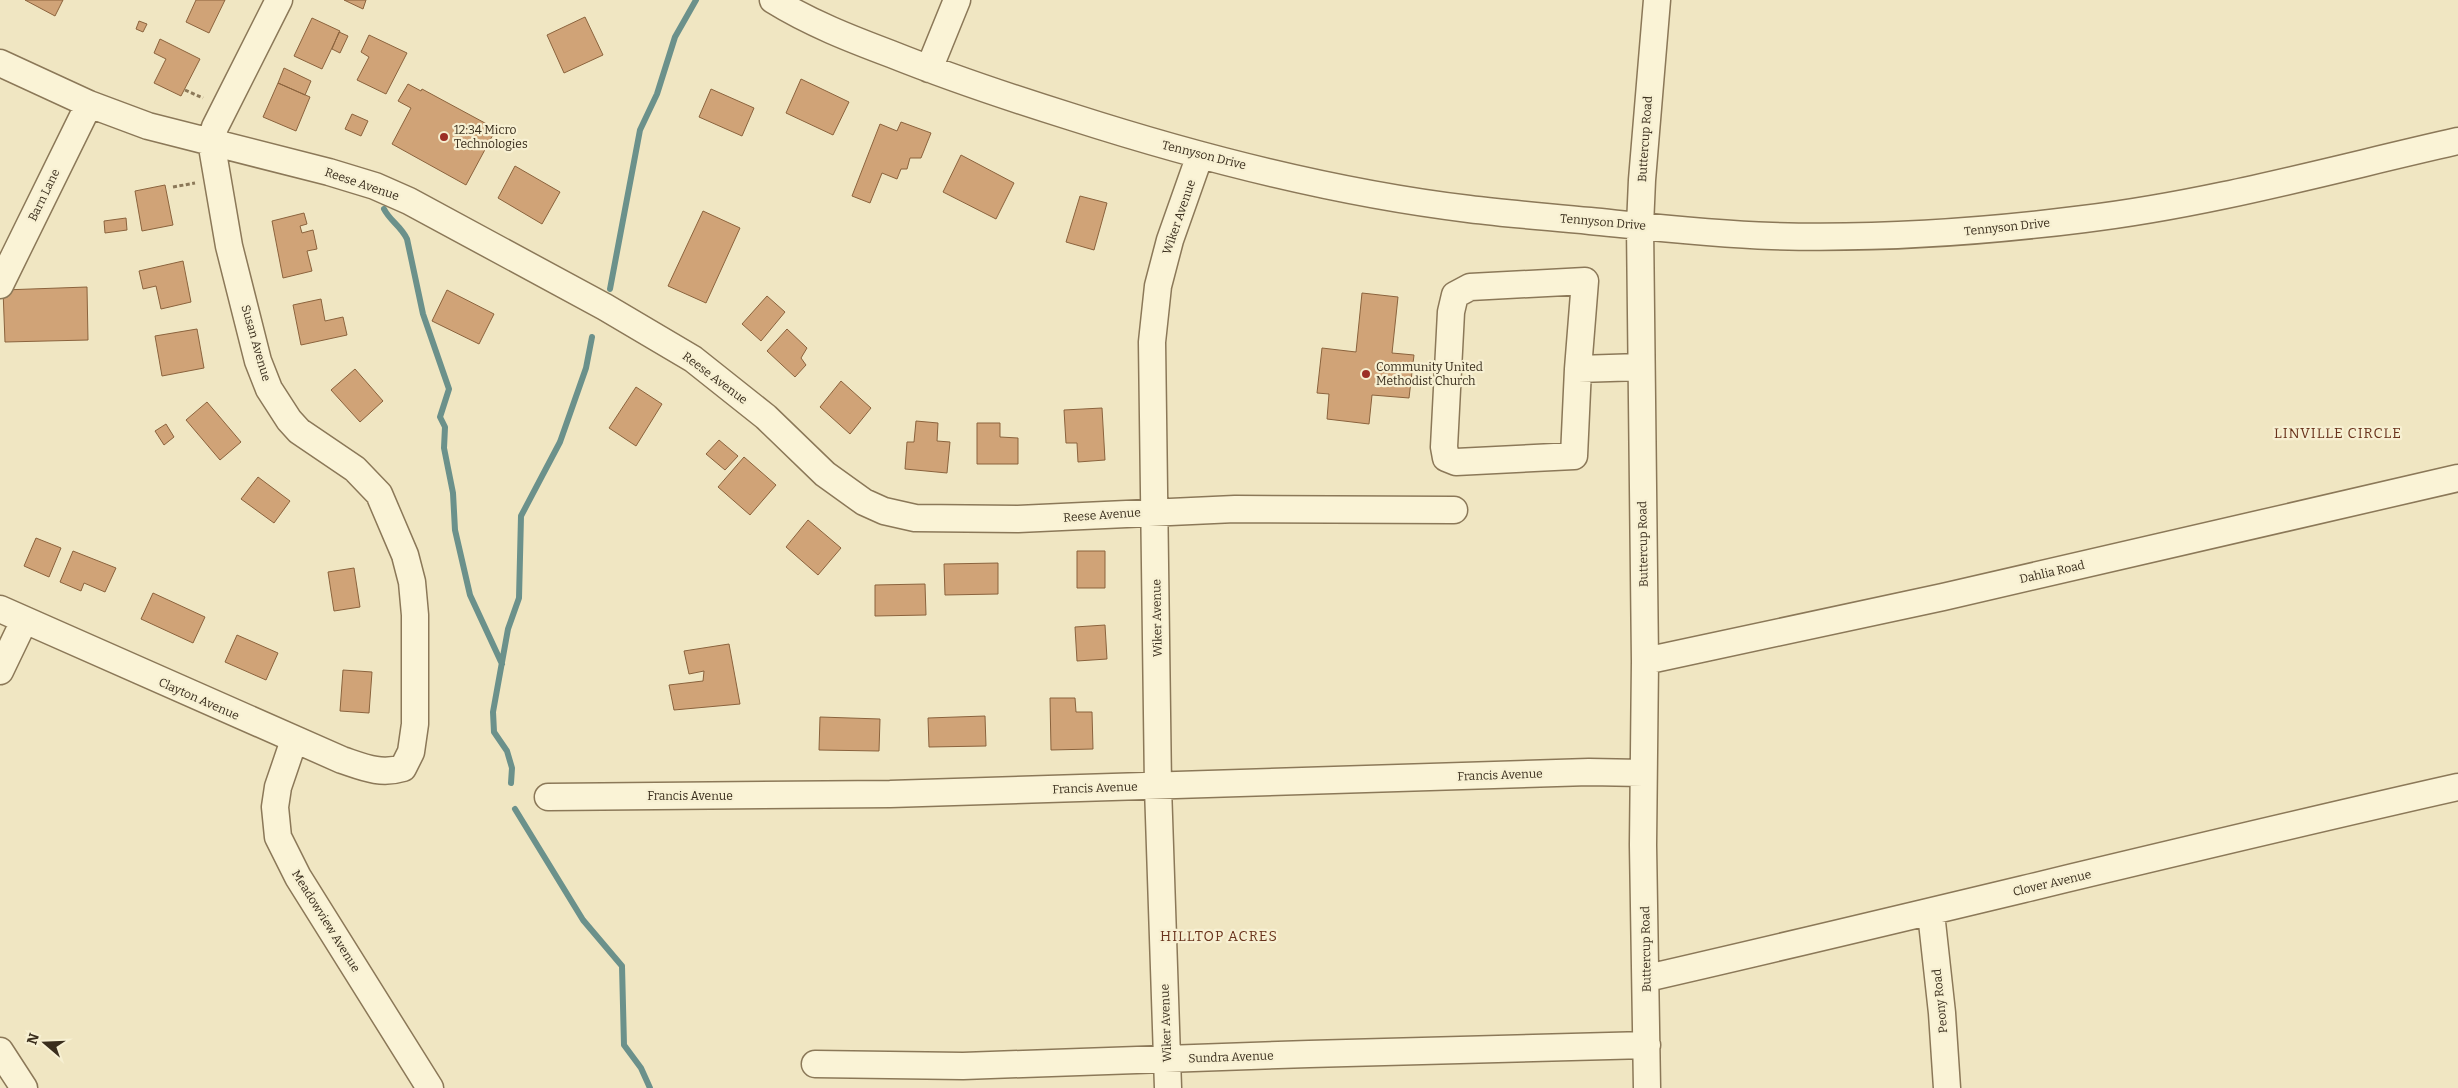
<svg xmlns="http://www.w3.org/2000/svg" width="2458" height="1088" viewBox="0 0 2458 1088" font-family="Bitter,serif">
	<style>
		.lines { fill: none; stroke-linecap: round; stroke-linejoin: round }
		.stream { stroke: #6b918b; stroke-width: 6 }
		.building { fill: #d0a377; stroke: #8b633d }
		.minor-casing { stroke: #8b7858; stroke-width: 29 }
		.path { stroke: #8b7858; stroke-width: 3; stroke-dasharray: 4 2.5; stroke-linecap: butt }
		.minor { stroke: #faf3d6; stroke-width: 26 }
		.poi-dot { fill: #9c2f26; stroke: #f7f0d2; stroke-width: 2 }
		.labels { text-anchor: middle; dominant-baseline: central; stroke-width: 4.5; stroke-linejoin: round; paint-order: stroke }
		.poi-label { font-size: 12px; fill: #3a2e1d; stroke: #f7f0d2; text-anchor: start }
		.street-label { font-size: 12px; fill: #3a2e1d; stroke: #f7f0d2 }
		.neighbourhood-label { font-size: 14px; letter-spacing: 1px; fill: #68321b; stroke: #f7f0d2 }
	</style>
	<rect width="100%" height="100%" fill="#f0e6c2"/>
	<g class="lines">
		<path class="stream" d="M384 209C390 221 401 226 407 239L423 314 449 389 440 417 445 427 444 448 453 493 455 530 470 595 502 664
			M610 289 640 130 657 94 675 37 696 0
			M511 783 512 768 507 751 494 732 493 712 508 629 519 598 521 516 560 442 586 368 592 337
			M515 809 583 920 622 966 624 1045 641 1068 650 1088"/>
	</g>
	<path class="building" d="M25 0H63L55 16Z
		M196 0H225L209 33 186 22Z
		M344 0H366L363 9Z
		M585 17 603 55 564 73 547 35Z
		M312 18 340 31 322 69 294 56Z
		M139 21 147 24 143 32 136 29Z
		M339 32 348 36 340 53 332 49Z
		M369 35 407 53 386 94 357 80 369 57 361 52Z
		M160 39 200 59 181 96 154 83 166 59 154 53Z
		M284 68 311 81 305 95 278 83Z
		M801 79 849 102 833 135 786 113Z
		M278 83 310 97 296 131 263 117Z
		M408 84 421 91 422 89 496 129 466 185 392 144 411 108 398 101Z
		M711 89 754 108 742 136 699 117Z
		M352 114 368 121 361 136 345 129Z
		M901 122 931 133 921 158H910L907 169H901L897 179 882 173 870 203 852 196 880 124 897 131Z
		M961 155 1014 183 996 219 943 192Z
		M515 166 560 192 542 224 498 198Z
		M165 185 173 225 142 231 135 191Z
		M1080 196 1107 203 1094 250 1066 242Z
		M703 211 740 228 706 303 668 286Z
		M304 213 307 224 300 226 302 233 313 230 317 249 307 251 312 271 283 278 272 221Z
		M126 218 127 230 105 233 104 221Z
		M183 261 191 302 161 309 156 286 143 289 139 271Z
		M87 287 88 340 5 342 3 290Z
		M447 290 494 314 479 344 432 321Z
		M1362 293 1398 297 1392 353 1414 355 1409 398 1372 395 1369 424 1327 419 1329 394 1317 393 1322 348 1356 352Z
		M767 296 785 312 761 341 742 324Z
		M321 299 325 321 343 317 347 335 301 345 293 305Z
		M197 329 204 368 162 376 155 336Z
		M787 329 807 348 801 358 806 365 795 377 767 351Z
		M355 369 383 401 360 422 331 390Z
		M841 381 871 408 850 434 820 407Z
		M636 387 662 404 636 446 609 428Z
		M207 402 241 442 220 460 186 420Z
		M1102 408 1105 460 1078 462 1077 443H1066L1064 410Z
		M916 421 938 423 937 441 950 442 947 473 905 469 907 442H914Z
		M977 423H1000V437L1018 438V464H977Z
		M166 424 174 437 164 445 155 431Z
		M719 440 738 456 725 470 706 454Z
		M744 457 776 485 750 515 718 487Z
		M258 477 290 501 274 523 241 499Z
		M808 520 841 548 818 575 786 547Z
		M36 538 61 548 49 577 24 566Z
		M73 551 116 568 105 592 84 583 81 591 60 582Z
		M1077 551H1105V588H1077Z
		M998 563V594L945 595 944 564Z
		M354 568 360 607 334 611 328 572Z
		M925 584 926 615 875 616V585Z
		M153 593 205 617 193 643 141 619Z
		M1105 625 1107 659 1077 661 1075 627Z
		M237 635 278 653 266 680 225 662Z
		M729 644 740 704 674 710 669 685 703 681 704 671 689 674 684 651Z
		M343 670 372 672 369 713 340 711Z
		M1050 698H1075L1076 712H1092L1093 749 1051 750Z
		M985 716 986 746 929 747 928 718Z
		M820 717 880 719 879 751 819 750Z"/>
	<g class="lines">
		<defs>
			<path id="minor" d="M773 0C810 23 851 39 891 54 951 78 1011 98 1072 117 1200 158 1336 193 1469 209 1509 214 1550 217 1590 221 1650 227 1712 234 1772 236 1876 239 1981 232 2084 219 2210 204 2334 169 2458 141
				M0 63 89 104 148 126 329 172 375 186 409 201 605 307 693 359 766 417 825 474 864 502 884 511 915 518 1018 519 1235 509 1454 510
				M929 69 957 0
				M0 285 89 104
				M1578 369 1574 456 1456 462 1446 458 1444 447 1451 312 1455 295 1470 287 1585 281 1578 369 1641 367
				M0 609 342 760C363 767 380 775 403 768L411 752 415 724V615L412 582 405 555 379 494 355 469 299 431 289 420 269 389 258 361 229 246 211 141 215 127 279 0
				M1645 661 1943 597 2458 478
				M0 671 24 621
				M294 740 278 787 275 807 278 837 298 877 430 1088
				M548 797 890 794 1589 772 1643 773
				M1931 913 1942 1013 1947 1088
				M1647 978C1918 916 2187 848 2458 787
				M0 1051 24 1088
				M815 1064 963 1066 1309 1054 1647 1045
				M1168 1088 1158 787 1152 342 1158 286 1170 240 1200 155
				M1647 1088 1643 845 1645 661 1640 226 1642 180 1657 0"/>
		</defs>
		<use href="#minor" class="minor-casing"/>
		<path class="path" d="M185 90 203 98
			M173 187 195 183"/>
		<use href="#minor" class="minor"/>
	</g>
	<g class="poi-dot">
		<circle cx="444" cy="137" r="5"/>
		<circle cx="1366" cy="374" r="5"/>
	</g>
	<g class="labels">
		<g class="poi-label">
			<text x="454" y="130">12:34 Micro<tspan x="454" dy="14">Technologies</tspan></text>
			<text x="1376" y="367">Community United<tspan x="1376" dy="14">Methodist Church</tspan></text>
		</g>
		<g class="street-label">
			<text transform="translate(1645 139) rotate(-86)">Buttercup Road</text>
			<text transform="translate(1204 155) rotate(14)">Tennyson Drive</text>
			<text transform="translate(362 184) rotate(19)">Reese Avenue</text>
			<text transform="translate(44 195) rotate(-64)">Barn Lane</text>
			<text transform="translate(1179 217) rotate(-71)">Wiker Avenue</text>
			<text transform="translate(1603 222) rotate(5)">Tennyson Drive</text>
			<text transform="translate(2007 227) rotate(-6)">Tennyson Drive</text>
			<text transform="translate(256 343) rotate(74)">Susan Avenue</text>
			<text transform="translate(715 378) rotate(37)">Reese Avenue</text>
			<text transform="translate(1102 515) rotate(-4)">Reese Avenue</text>
			<text transform="translate(1643 544) rotate(-91)">Buttercup Road</text>
			<text transform="translate(2052 572) rotate(-13)">Dahlia Road</text>
			<text transform="translate(1157 618) rotate(-91)">Wiker Avenue</text>
			<text transform="translate(199 699) rotate(24)">Clayton Avenue</text>
			<text transform="translate(1500 775) rotate(-2)">Francis Avenue</text>
			<text transform="translate(1095 788) rotate(-2)">Francis Avenue</text>
			<text x="690" y="796">Francis Avenue</text>
			<text transform="translate(2052 883) rotate(-13)">Clover Avenue</text>
			<text transform="translate(326 921) rotate(58)">Meadowview Avenue</text>
			<text transform="translate(1646 949) rotate(-91)">Buttercup Road</text>
			<text transform="translate(1940 1001) rotate(-96)">Peony Road</text>
			<text transform="translate(1166 1023) rotate(-92)">Wiker Avenue</text>
			<text transform="translate(1231 1057) rotate(-2)">Sundra Avenue</text>
		</g>
		<g class="neighbourhood-label">
			<text x="2338" y="433">LINVILLE CIRCLE</text>
			<text x="1219" y="936">HILLTOP ACRES</text>
		</g>
	</g>
	<g transform="translate(45 1043) rotate(289)" stroke="#f7f0d2" stroke-width="4" paint-order="stroke">
	<path d="M0-4L9 19L0 12L-9 19Z" fill="#3a2e1d"/>
	<text y="-8" font-size="14" font-weight="bold" text-anchor="middle" fill="#3a2e1d">N</text>
	</g>
</svg>
